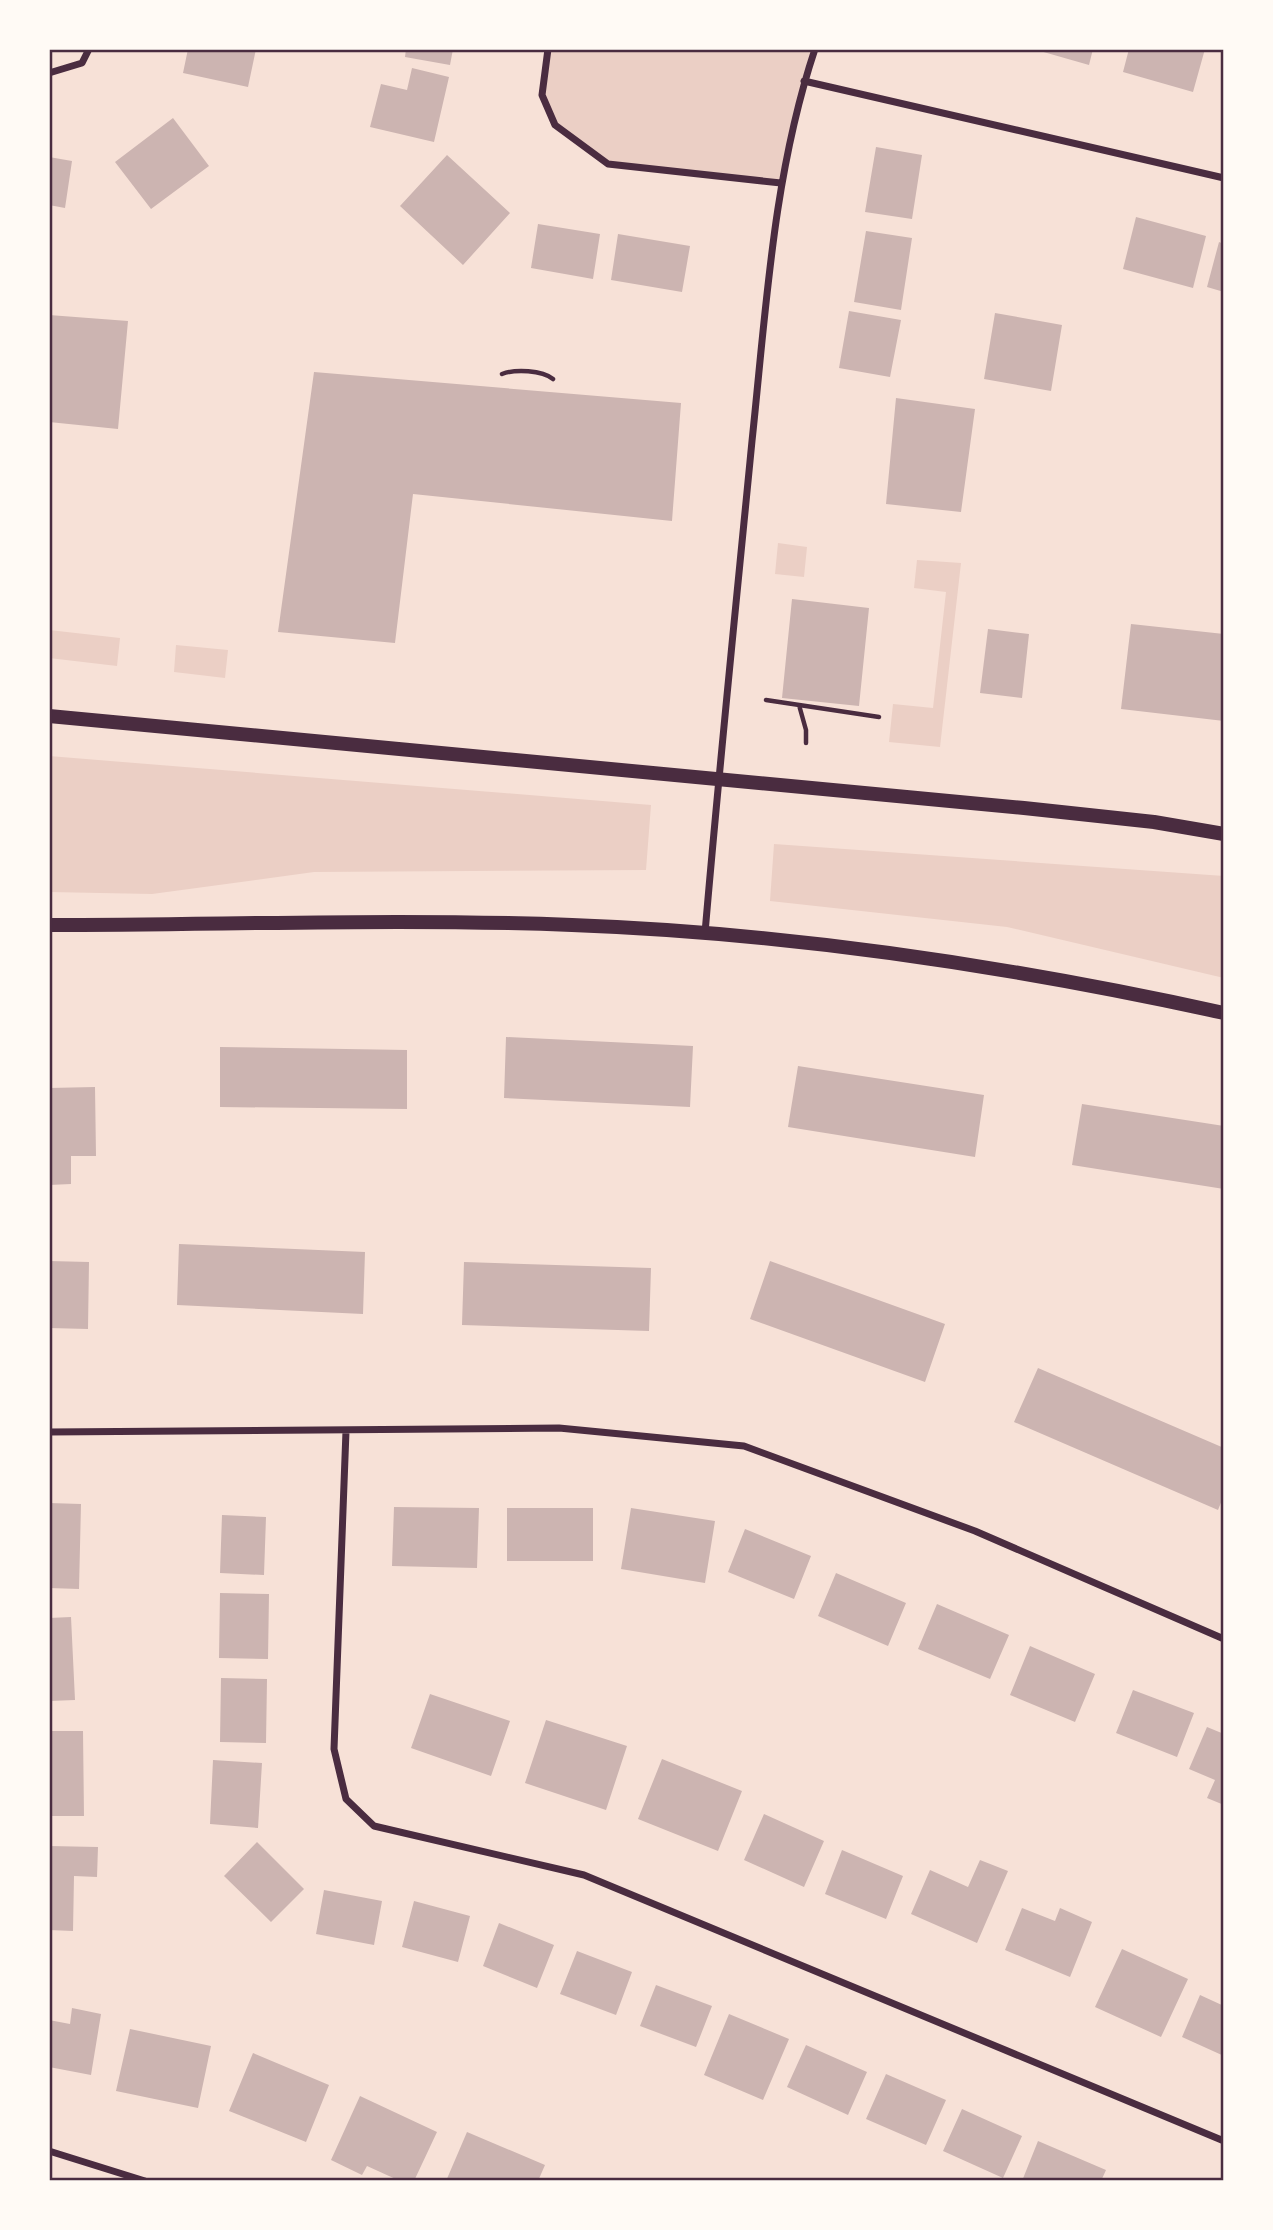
<svg xmlns="http://www.w3.org/2000/svg" width="1273" height="2230" viewBox="0 0 1273 2230" font-family="Barlow,sans-serif">
	<style>
		.green { fill: #ebcfc5 }
		.building { fill: #ccb4b1 }
		.lines { fill: none; stroke-linecap: round; stroke-linejoin: round }
		.path { stroke: #4a2c40; stroke-width: 4.5 }
		.minor { stroke: #4a2c40; stroke-width: 7 }
		.secondary { stroke: #4a2c40; stroke-width: 14 }
		.neatline { fill: none; stroke: #4a2c40; stroke-width: 2.5 }
	</style>
	<rect width="100%" height="100%" fill="#f7e1d7"/>
	<path class="green" d="M548 49H815L781 183 608 164 555 125 542 95Z
		M778 543 807 547 804 577 775 574Z
		M917 560 961 563 940 747 889 742 893 704 933 708 946 592 914 588Z
		M49 630 120 638 117 666 49 658Z
		M176 645 228 650 225 678 174 672Z
		M49 756 651 805 646 870 314 872 152 894 49 892Z
		M774 844 1224 876V978L1007 927 770 901Z"/>
	<path class="building" d="M188 49H256L248 87 183 73Z
		M406 49H453L450 65 405 57Z
		M1033 49H1093L1089 65Z
		M1129 49H1205L1193 92 1123 72Z
		M412 68 449 77 434 142 370 127 381 84 407 90Z
		M173 118 209 166 151 209 115 162Z
		M876 147 922 155 912 219 865 212Z
		M447 155 510 213 463 265 400 206Z
		M49 157 72 161 65 208 49 205Z
		M1136 217 1206 236 1193 288 1123 269Z
		M538 224 600 234 593 279 531 268Z
		M866 231 912 238 901 310 854 302Z
		M618 234 690 246 682 292 611 280Z
		M1219 242 1224 244V292L1207 287Z
		M849 311 901 320 890 377 839 368Z
		M995 313 1062 325 1051 391 984 379Z
		M49 315 128 321 118 429 49 422Z
		M314 372 681 403 672 521 413 494 395 643 278 632Z
		M896 398 975 409 961 512 886 504Z
		M792 599 869 608 859 706 782 698Z
		M1131 624 1224 634V721L1121 709Z
		M988 629 1029 634 1022 698 980 693Z
		M506 1037 693 1046 690 1107 504 1098Z
		M220 1047 407 1050V1109L220 1107Z
		M798 1066 984 1095 975 1157 788 1127Z
		M95 1087 96 1156H71V1184L49 1185V1088Z
		M1082 1104 1224 1126V1189L1072 1165Z
		M179 1244 365 1252 363 1314 177 1305Z
		M49 1261 89 1262 88 1329 49 1328Z
		M770 1261 945 1324 925 1382 750 1319Z
		M464 1262 651 1268 649 1331 462 1325Z
		M1038 1368 1224 1448V1495L1218 1510 1014 1422Z
		M49 1503 81 1504 79 1589 49 1588Z
		M394 1507 479 1508 477 1568 392 1566Z
		M507 1508H593V1561H507Z
		M631 1508 715 1521 705 1583 621 1569Z
		M222 1515 266 1517 264 1575 220 1573Z
		M745 1529 811 1556 794 1599 728 1572Z
		M836 1573 906 1603 888 1646 818 1616Z
		M220 1593 269 1594 268 1659 219 1658Z
		M937 1604 1009 1635 990 1679 918 1649Z
		M71 1617 75 1700 49 1701V1618Z
		M1030 1646 1095 1674 1075 1722 1010 1695Z
		M221 1678 267 1679 266 1743 220 1742Z
		M1133 1690 1194 1713 1177 1757 1116 1733Z
		M430 1694 510 1721 491 1776 411 1748Z
		M546 1720 627 1746 606 1810 525 1783Z
		M1207 1727 1224 1734V1805L1207 1798 1215 1780 1189 1769Z
		M49 1731H83L84 1816H49Z
		M662 1759 742 1791 718 1851 638 1819Z
		M213 1760 262 1763 258 1828 210 1824Z
		M764 1814 824 1841 804 1887 744 1860Z
		M257 1842 304 1889 271 1922 224 1876Z
		M49 1846 98 1847 97 1877 74 1876 73 1931 49 1930Z
		M842 1850 903 1876 886 1919 825 1894Z
		M980 1860 1008 1871 977 1943 911 1914 930 1870 968 1887Z
		M324 1890 382 1901 374 1945 316 1934Z
		M414 1901 470 1916 458 1962 402 1947Z
		M1022 1908 1055 1921 1060 1908 1092 1922 1070 1977 1005 1950Z
		M499 1923 554 1945 537 1988 483 1966Z
		M1122 1949 1188 1979 1161 2037 1095 2007Z
		M577 1951 632 1972 616 2015 560 1994Z
		M656 1985 712 2006 696 2047 640 2026Z
		M1200 1995 1224 2006V2056L1182 2037Z
		M72 2008 101 2014 91 2075 49 2067V2020L70 2024Z
		M729 2014 789 2039 763 2100 704 2075Z
		M130 2029 211 2046 198 2108 116 2091Z
		M806 2045 867 2072 848 2115 787 2087Z
		M253 2053 329 2085 306 2142 229 2111Z
		M886 2074 946 2100 926 2145 866 2119Z
		M360 2096 437 2132 414 2181H400L367 2166 362 2175 331 2160Z
		M962 2109 1022 2136 1003 2178 943 2151Z
		M467 2132 545 2165 538 2181H446Z
		M1038 2141 1106 2170 1101 2181H1022Z"/>
	<g class="lines">
		<path class="path" d="M502 374C515 369 542 370 553 379
			M766 700 879 717
			M799 705 806 730V743"/>
		<path class="minor" d="M548 49 542 95 555 125 608 164 781 183
			M49 73 82 63 89 49
			M804 81 1224 178
			M705 933C719 769 736 605 752 441 766 310 773 175 815 49
			M346 1431 334 1749 346 1799 374 1826 584 1875 1224 2141
			M49 1432 559 1428 744 1446 975 1531 1224 1639
			M49 2151 145 2181"/>
		<path class="secondary" d="M49 716 1024 808 1154 822 1224 834
			M49 925C223 925 397 918 572 925 791 933 1010 966 1224 1013"/>
	</g>
	<rect width="1273" height="2230" fill="none" stroke="#fffaf5" stroke-width="102"/>
	<rect x="51" y="51" width="1171" height="2128" class="neatline"/>
</svg>
